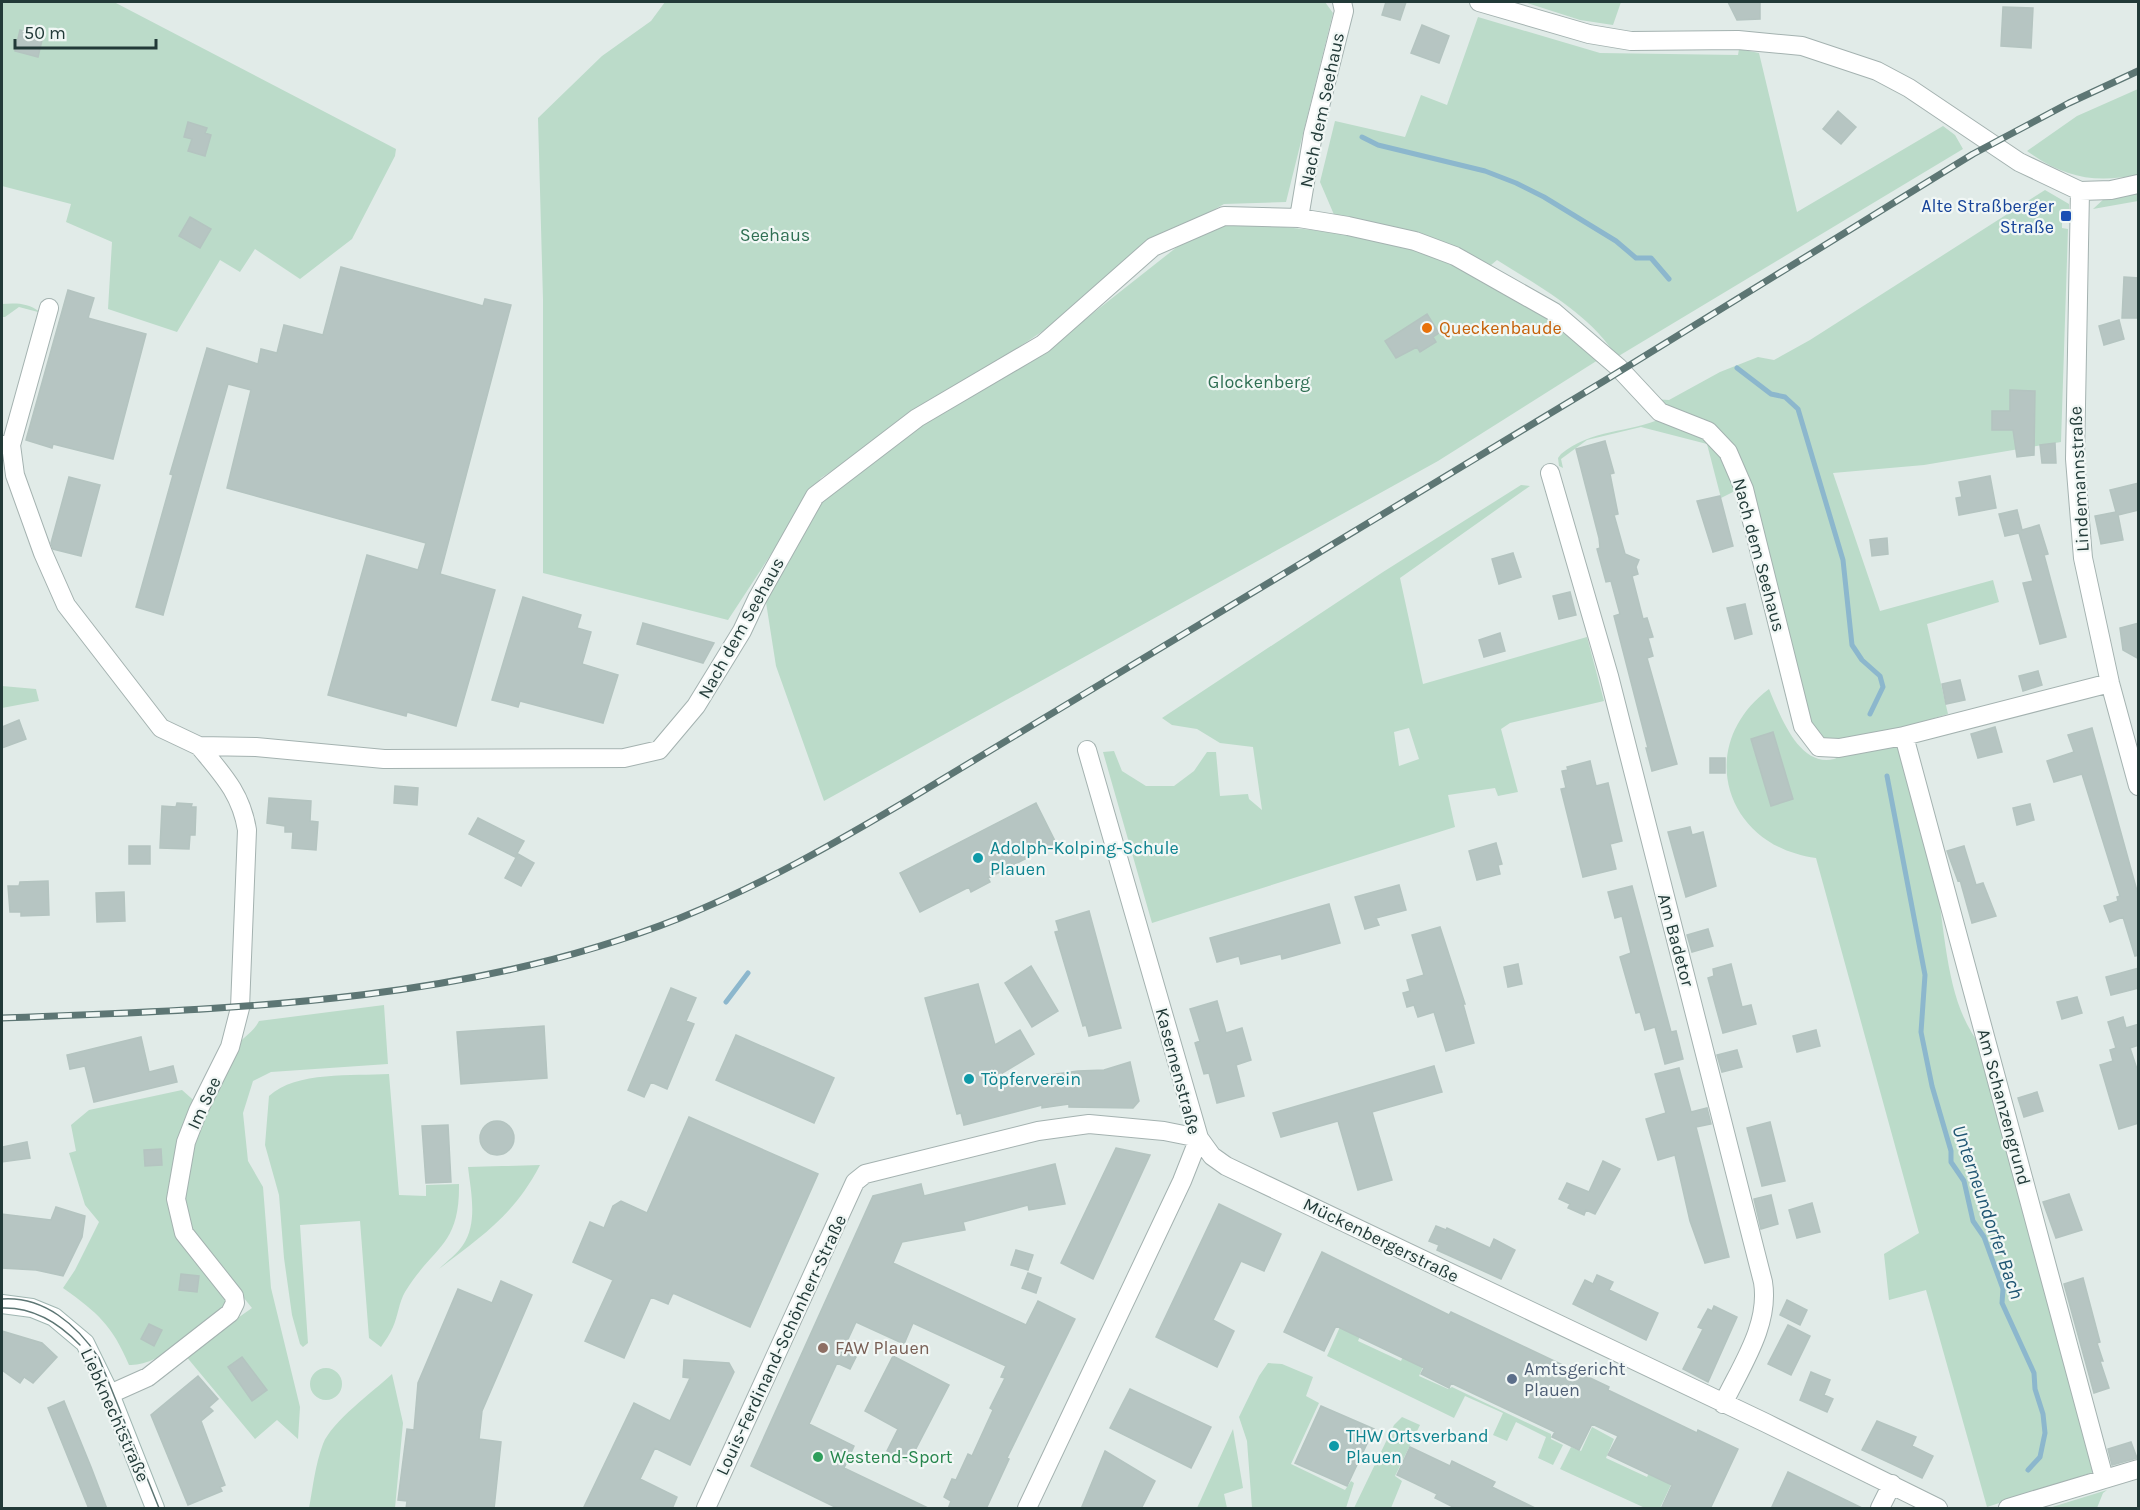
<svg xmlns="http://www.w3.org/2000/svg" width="2140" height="1510" viewBox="0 0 2140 1510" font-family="Karla,sans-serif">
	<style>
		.green { fill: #bbdbc9; fill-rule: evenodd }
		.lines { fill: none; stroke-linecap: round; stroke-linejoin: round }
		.stream { stroke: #8cb7cd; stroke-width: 5 }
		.building { fill: #b6c5c2; stroke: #b4c4c0; stroke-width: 1.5 }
		.street-casing { stroke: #a4b2b0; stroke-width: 20 }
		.secondary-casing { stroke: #a0b6b2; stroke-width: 20 }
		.street { stroke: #fff; stroke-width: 18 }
		.secondary { stroke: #fff; stroke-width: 18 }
		.tram { stroke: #5d7674; stroke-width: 1.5 }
		.rail-casing { stroke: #5d7674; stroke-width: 7 }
		.rail { stroke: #f1f7f5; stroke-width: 4.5; stroke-dasharray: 14; stroke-linecap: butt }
		.transit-dot { fill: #1a4fb4; stroke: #f1f7f5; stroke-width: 2 }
		.food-dot { fill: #e8710a; stroke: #f1f7f5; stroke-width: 2 }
		.culture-dot { fill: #0f9aa8; stroke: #f1f7f5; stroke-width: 2 }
		.education-dot { fill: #8d6e63; stroke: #f1f7f5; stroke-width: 2 }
		.service-dot { fill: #5c6f8a; stroke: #f1f7f5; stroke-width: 2 }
		.leisure-dot { fill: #2e9e5b; stroke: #f1f7f5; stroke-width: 2 }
		.labels { text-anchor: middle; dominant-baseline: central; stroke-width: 4.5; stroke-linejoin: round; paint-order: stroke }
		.street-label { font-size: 18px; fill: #223a38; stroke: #f1f7f5 }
		.transit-label { font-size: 18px; fill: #164399; stroke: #f1f7f5; text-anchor: end }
		.park-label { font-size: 18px; fill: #2f6f53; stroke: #f1f7f5 }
		.food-label { font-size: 18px; fill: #c56008; stroke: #f1f7f5; text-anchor: start }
		.culture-label { font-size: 18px; fill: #0d838f; stroke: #f1f7f5; text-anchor: start }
		.education-label { font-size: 18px; fill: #785e54; stroke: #f1f7f5; text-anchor: start }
		.service-label { font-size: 18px; fill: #4e5e75; stroke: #f1f7f5; text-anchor: start }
		.leisure-label { font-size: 18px; fill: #27864d; stroke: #f1f7f5; text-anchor: start }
		.water-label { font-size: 20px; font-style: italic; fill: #205673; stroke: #f1f7f5 }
	</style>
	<rect width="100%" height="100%" fill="#e1ebe8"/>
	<path class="green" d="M2 2H114L396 149 395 156 352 239 300 279 255 249 240 272 220 260 177 332 108 309 112 242 66 222 71 204 2 186Z
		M665 2H1325L1333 13 1286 202 1224 204 1174 232 1040 333 821 478 728 620 543 573V299L538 118 602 56 651 21Z
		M1524 2H1621L1613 25 1580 20Z
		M1478 17 1600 53 1738 55 1739 49 1759 53 1797 212 1943 126 1955 135 1963 149 1617 357C1589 313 1540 287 1497 260L1491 265 1478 263 1335 217 1320 182 1335 121 1405 137 1421 95 1447 105Z
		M2138 89V175C2093 183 2065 178 2027 151L2077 116Z
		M2045 190 2069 204V209L2062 210V228L2068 229 2061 442 1924 465 1833 473 1880 611 1993 580 1999 602 1927 624 1948 714 1908 726 1830 742 1817 733 1805 714 1733 451 1653 399 1669 400 1720 372 1758 357 1774 360 1810 340Z
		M2138 191V201L2093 209 2106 197Z
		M1227 221 1359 235 1420 245 1575 335 1598 360 1438 461 824 801 776 666 765 596 821 501 914 427 1064 336 1182 243Z
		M2 301V304C17 303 28 303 40 312L8 424 38 312 19 307 5 317H2Z
		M1663 418 1697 430 1724 451 1735 491 1721 498 1707 444 1641 427 1587 440 1561 459 1563 468 1559 466 1558 458 1561 454C1591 429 1629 433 1663 418Z
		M1521 485 1530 486 1400 578 1423 684 1587 637 1604 701 1510 723 1501 729 1518 792 1498 796 1495 788 1448 795 1455 827 1152 923 1103 752 1114 751 1122 771 1146 786H1174L1194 771 1207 752H1216L1220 796 1248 794 1249 799 1262 810 1253 747 1220 743 1197 729 1172 725 1162 718 1383 572ZM1409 728 1419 759 1399 766 1394 732Z
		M2 686 36 689 39 701 2 708Z
		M1769 689C1779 712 1798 768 1834 759 1838 758 1841 753 1846 752 1861 748 1877 746 1892 743L1899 747C1911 790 1925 833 1935 876 1946 930 1945 1004 1982 1047L2094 1472 1987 1507 1926 1290 1889 1300 1884 1254 1919 1233 1816 858C1724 846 1694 745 1769 689Z
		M384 1005 388 1064 271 1072 253 1081 243 1113 248 1161 263 1187 271 1288 300 1407 298 1439 277 1420 255 1439 185 1355 252 1308C229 1279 202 1251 187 1218 171 1183 216 1080 235 1048 242 1037 253 1033 259 1021Z
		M389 1074 399 1195 426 1196V1185L459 1184C460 1247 433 1246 405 1292 399 1302 398 1316 393 1327 390 1334 385 1341 381 1347L369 1338 360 1221 300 1225 308 1343 303 1347 300 1344 292 1315 284 1258 279 1195 265 1145 269 1096C296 1071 353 1076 389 1074Z
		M182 1090 199 1105 174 1210 225 1288V1305C202 1325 160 1367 129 1365 112 1325 98 1313 63 1288L75 1270 99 1222 85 1205 69 1153 76 1151 71 1125 89 1110Z
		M540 1165C514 1215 483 1235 439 1269 447 1261 457 1254 463 1245 478 1223 471 1192 468 1167Z
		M1347 1311 1366 1321 1358 1341 1401 1361 1410 1341 1430 1351 1419 1376 1448 1389 1452 1387 1551 1434V1439L1563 1445 1553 1465 1538 1458 1546 1437 1516 1422 1507 1441 1493 1435 1503 1413 1465 1396 1454 1418 1327 1356Z
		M1268 1363 1282 1364 1313 1377 1306 1396 1319 1403 1291 1464 1345 1490 1351 1481 1354 1483 1346 1508H1252L1247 1441 1239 1417 1259 1376Z
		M310 1384a16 16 0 1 1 32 0a16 16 0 1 1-32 0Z
		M392 1374 403 1423 395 1508H309C313 1487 315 1465 323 1444 332 1421 373 1392 392 1374Z
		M1402 1417 1420 1425 1395 1476 1402 1481 1391 1508H1354L1394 1425Z
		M1592 1427 1614 1439 1606 1458 1647 1477 1656 1460 1678 1470 1660 1508H1645L1560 1469 1571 1447 1581 1451Z
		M1233 1429 1243 1488 1224 1494 1227 1508H1197Z
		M2107 1490 2103 1493 2097 1508H2049Z"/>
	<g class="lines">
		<path class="stream" d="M1362 137 1378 145 1485 171 1516 183 1544 197 1616 241 1636 258H1651L1669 279
			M1737 368 1771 394 1785 397 1798 409 1843 560 1852 645 1862 660 1880 676 1883 687 1870 714
			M1887 776 1925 975 1921 1032 1932 1086 1951 1151V1162L1964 1181 1973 1221 1984 1237 2003 1289 2002 1303 2034 1373 2035 1389 2043 1414 2045 1433 2040 1457 2028 1470
			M726 1002 748 973"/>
	</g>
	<path class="building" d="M1386 2H1406L1400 20 1382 15Z
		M1728 2H1760V19L1737 20Z
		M2003 7 2033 8 2031 48 2001 46Z
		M1422 25 1449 36 1439 63 1411 53Z
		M20 30 43 36 38 57 15 51Z
		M1838 111 1856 127 1841 144 1823 129Z
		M188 122 207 128 205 133 211 135 205 156 188 151 192 139 184 137Z
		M190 217 211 229 200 248 179 236Z
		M341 267 483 306 485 299 511 305 440 574 495 590 456 726 407 712 406 716 328 695 367 555 418 570 426 543 227 488 251 390 228 384 163 615 136 607 173 475 170 474 207 348 258 364 261 349 277 353 284 325 323 335Z
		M2124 277 2139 278V318H2122Z
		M68 290 94 298 88 318 146 334 113 459 53 444 52 448 26 440Z
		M1427 314 1439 333 1433 337 1436 342 1420 352 1417 347 1396 358 1385 341Z
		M2119 320 2124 339 2104 345 2099 326Z
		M2010 390 2035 391 2034 455 2017 457 2013 430H1992V411H2010Z
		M1605 441 1614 473 1610 474 1618 514 1614 515 1625 554 1639 560 1636 567 1638 574 1632 576 1643 619 1647 618 1653 637 1648 638 1653 656 1647 658 1677 764 1652 771 1646 748H1648L1614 616 1620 614 1611 581 1606 582 1597 549 1600 548 1599 538 1576 449Z
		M2055 443 2056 463H2042L2040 445Z
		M1990 476 1996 508 1959 515 1956 498 1962 497 1959 482Z
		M69 477 100 485 81 556 53 549 51 543Z
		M2139 483V510L2118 515 2123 540 2101 544 2095 516 2116 512 2110 490Z
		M1720 496 1733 546 1713 552 1697 501Z
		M2017 510 2022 530 2039 525 2048 554 2044 555 2066 637 2040 644 2023 583 2033 581 2019 533 2005 536 1999 514Z
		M1887 538 1888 554 1872 556 1870 540Z
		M1513 553 1521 577 1499 584 1492 559Z
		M1570 592 1576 615 1559 619 1553 596Z
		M523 597 581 615 577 628 591 632 582 664 618 675 603 723 520 701 518 707 492 700Z
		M1745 604 1752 634 1735 639 1727 608Z
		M643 623 714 643 703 663 637 644Z
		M2139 623V659L2123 650 2120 628Z
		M1500 633 1505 651 1484 657 1479 640Z
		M2038 671 2042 685 2023 691 2019 676Z
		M1960 680 1965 700 1946 704 1942 684Z
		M19 720 26 739 2 748V727Z
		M1995 727 2002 752 1978 758 1971 734Z
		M2092 728 2139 898V955L2135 956 2123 917 2110 922 2104 906 2118 901 2117 897 2120 896 2082 774 2054 782 2047 761 2074 752 2068 735Z
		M1773 732 1793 799 1771 806 1751 739Z
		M1710 758H1725V773H1710Z
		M1590 761 1596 786 1608 783 1622 841 1610 844 1616 869 1583 877 1561 789 1566 788 1562 771 1568 770 1567 767Z
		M395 786 418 788 417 805 394 803Z
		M269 798 311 801 310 821 318 822 316 850 292 848 293 832H285V826L267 823Z
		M177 803 192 804 191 807H196L195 835H190L189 849 160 848 162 806 176 807Z
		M1036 803 1056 843 988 878 990 882 971 892 969 887 920 912 900 873Z
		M2030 804 2034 820 2017 825 2013 808Z
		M478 818 524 841 515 857 469 834Z
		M1690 827 1692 835 1703 832 1716 886 1686 897 1668 832Z
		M1496 843 1502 864 1498 865 1500 874 1477 880 1469 851Z
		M129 846H150V864H129Z
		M1964 846 1976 885 1983 883 1996 916 1972 923 1960 880 1958 881 1947 851Z
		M518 854 534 863 521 886 505 878Z
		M48 881 49 915 21 916V912H10L8 886H19L20 882Z
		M1399 885 1406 910 1376 918 1379 925 1365 929 1355 897Z
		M1632 886 1671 1032 1676 1031 1683 1059 1665 1064 1655 1027 1645 1030 1640 1012 1636 1013 1620 957 1631 953 1622 916 1615 918 1608 892Z
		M124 892 125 921 97 922 96 893Z
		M1329 904 1340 943 1282 959 1281 954 1241 964 1239 956 1217 962 1210 938Z
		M1089 911 1121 1028 1089 1036 1086 1025 1083 1026 1055 932 1059 931 1056 921Z
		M1440 927 1465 1004H1463L1474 1043 1446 1051 1434 1012 1418 1017 1414 1005 1407 1007 1403 993 1410 991 1407 980 1424 975 1412 935Z
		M1708 929 1713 946 1692 952 1687 935Z
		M1518 964 1522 984 1508 987 1504 967Z
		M1731 964 1742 1007 1751 1005 1756 1024 1723 1033 1708 978 1714 976 1713 969Z
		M1031 966 1058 1011 1032 1027 1005 983Z
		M2139 968V988L2111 995 2106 977Z
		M978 984 995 1045 1020 1030 1034 1054 984 1084 1078 1071 1104 1070 1130 1062 1139 1101 1133 1108 1069 1107V1104L1042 1108V1105L964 1125 961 1113 957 1114 925 998Z
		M671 988 696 998 686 1021 694 1024 667 1089 651 1082 644 1097 628 1090Z
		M2077 997 2082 1013 2062 1019 2057 1002Z
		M1217 1001 1226 1033 1242 1028 1251 1060 1236 1065 1244 1096 1217 1103 1209 1073 1204 1074 1195 1043 1200 1041 1190 1009Z
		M2123 1017 2126 1028 2139 1024V1045L2130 1048 2139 1075V1123L2119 1129 2100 1065 2113 1061 2110 1050 2116 1048 2108 1022Z
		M544 1026 547 1078 461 1084 457 1032Z
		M1816 1030 1820 1046 1797 1052 1793 1036Z
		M736 1035 834 1078 814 1123 716 1080Z
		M141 1037 149 1072 173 1066 177 1082 94 1102 85 1066 70 1069 67 1055Z
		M1737 1050 1742 1067 1722 1072 1717 1055Z
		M1434 1066 1442 1092 1372 1112 1392 1180 1358 1190 1338 1121 1281 1137 1273 1113Z
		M1679 1068 1691 1112 1707 1108 1711 1124 1696 1127 1729 1257 1705 1263 1690 1221 1675 1155 1658 1160 1646 1119 1666 1113 1655 1074Z
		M2037 1092 2043 1111 2024 1117 2018 1098Z
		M689 1117 818 1174 750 1327 673 1293 668 1304 651 1297 624 1358 585 1341 613 1280 573 1262 590 1222 604 1228 613 1206 621 1201 647 1213Z
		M480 1138a17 17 0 1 1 34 0a17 17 0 1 1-34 0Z
		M1770 1122 1785 1181 1762 1186 1747 1128Z
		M448 1125 451 1182 426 1183 422 1126Z
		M27 1142 30 1158 2 1162V1147Z
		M1116 1148 1150 1155 1093 1279 1061 1263Z
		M161 1149 162 1165 145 1166 144 1150Z
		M1603 1161 1620 1169 1595 1214 1586 1210 1584 1215 1568 1208 1570 1204 1559 1199 1567 1183 1589 1192Z
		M1055 1164 1065 1204 1029 1210 1028 1205 963 1222 965 1230 902 1242 893 1263 1026 1325 1038 1301 1075 1319 1007 1458 1009 1459 986 1509H948L951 1501 944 1497 952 1479 956 1480 968 1454 972 1456 993 1410 990 1408 1005 1378 1001 1377 1006 1366 913 1323 904 1344 856 1322 843 1350 856 1357 850 1369 837 1363 809 1424 854 1446 844 1468 930 1509H839L751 1466 873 1196 921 1184 924 1196Z
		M2069 1194 2082 1230 2056 1238 2043 1202Z
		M1771 1195 1778 1224 1761 1229 1754 1199Z
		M1812 1203 1820 1232 1797 1238 1789 1210Z
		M1219 1204 1281 1234 1264 1271 1241 1261 1213 1320 1234 1331 1217 1367 1156 1337Z
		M56 1207 85 1216 82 1237 63 1276 36 1270 2 1268V1214L51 1220Z
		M1436 1226 1446 1230 1447 1228 1490 1248 1494 1239 1515 1250 1501 1279 1437 1250 1439 1245 1429 1241Z
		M1016 1250 1033 1255 1028 1270 1011 1265Z
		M1322 1252 1449 1315 1451 1312 1609 1387 1608 1390 1697 1433 1698 1430 1738 1449 1710 1509H1661L1672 1485 1608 1455 1618 1436 1592 1424 1579 1450 1552 1437 1555 1432 1451 1383 1449 1388 1421 1374 1424 1368 1336 1326 1324 1351 1284 1332Z
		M1028 1273 1041 1278 1036 1293 1022 1288Z
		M181 1274 199 1276 197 1292 179 1290Z
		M1597 1275 1613 1282 1609 1290 1658 1313 1646 1340 1573 1304 1585 1280 1593 1284Z
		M2083 1278 2100 1342 2097 1343 2103 1361H2100L2109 1388 2094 1393 2064 1284Z
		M501 1281 532 1295 482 1411 479 1439 501 1442 494 1509H406L407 1501 398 1500 407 1429 414 1430 418 1383 458 1289 492 1303Z
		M1787 1300 1807 1310 1800 1325 1780 1315Z
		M1714 1306 1737 1317 1708 1382 1683 1369 1703 1329 1698 1327 1708 1309 1712 1311Z
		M149 1324 162 1330 154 1346 141 1339Z
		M1788 1325 1810 1336 1791 1375 1768 1364Z
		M2 1331 42 1343 57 1357 33 1383 24 1377 20 1383 2 1370Z
		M893 1356 949 1385 909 1462 887 1451 898 1429 865 1411Z
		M242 1357 267 1390 252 1401 228 1367Z
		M684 1360 729 1363 734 1372 690 1465 655 1448 640 1479 677 1497 672 1509H583L634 1403 670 1421 690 1378 683 1377Z
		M1811 1372 1830 1380 1824 1395 1833 1399 1827 1412 1800 1400Z
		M198 1376 218 1399 209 1407 213 1411 201 1421 225 1485 220 1487 222 1491 188 1505 151 1415Z
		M1130 1389 1211 1427 1191 1468 1110 1428Z
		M64 1401 91 1467 107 1509H89L48 1408Z
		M1321 1406 1374 1429 1347 1486 1295 1463Z
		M1877 1421 1916 1437 1912 1446 1933 1456 1922 1478 1862 1450Z
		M2131 1442 2137 1458 2112 1465 2108 1449Z
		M1410 1447 1450 1466 1452 1461 1495 1482 1492 1487 1537 1509H1457L1435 1498 1437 1494 1397 1475Z
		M1105 1451 1155 1481 1141 1509H1081Z
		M1788 1472 1864 1509H1771Z"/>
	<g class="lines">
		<defs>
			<path id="street" d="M1479 2 1589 34 1631 41 1738 40 1802 46 1877 71 1909 88 2019 162 2080 191 2111 190 2138 184
				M2080 191 2075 459 2083 558 2110 683 2138 786
				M1299 218 1313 134 1344 11 1342 2
				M2 445H11L15 475 43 553 66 605 161 728 199 746 256 747 384 759 624 758 659 750 696 706 742 631 757 599 815 496 917 418 1043 344 1153 247 1224 216 1299 218 1348 226 1415 241 1455 256 1554 312 1618 367 1660 412 1708 431 1728 452 1744 489 1803 726 1819 747 1839 748 1904 736 2110 683
				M11 445 49 308
				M1550 473 1609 676 1763 1282C1770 1325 1741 1366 1723 1404
				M1904 736 2104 1478
				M110 1394 148 1377 230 1313 235 1303 234 1296 184 1233 176 1199 186 1142 198 1111 230 1047 240 1008 247 830C241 793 222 774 199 746
				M706 1508 855 1182 865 1174 1038 1131 1089 1124 1164 1131 1199 1138 1212 1156 1226 1166 1766 1423 1938 1508
				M1027 1508 1182 1181 1199 1138 1087 750
				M1880 1508 1892 1484
				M2008 1508 2138 1469"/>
			<path id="secondary" d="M2 1304 32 1308 54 1317 85 1343 110 1394 155 1508"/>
		</defs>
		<use href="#street" class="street-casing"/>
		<use href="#secondary" class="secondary-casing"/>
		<use href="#street" class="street"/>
		<use href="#secondary" class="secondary"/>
		<path class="tram" d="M2 1299C44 1296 77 1325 99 1358L159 1508
			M2 1308C33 1307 59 1323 80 1345"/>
		<defs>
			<path id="rail" d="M2 1018C229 1009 465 1004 680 918 762 885 837 842 913 797L1604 381 1973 154 2069 103 2138 71"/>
		</defs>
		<use href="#rail" class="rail-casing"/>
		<use href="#rail" class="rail"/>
	</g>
	<rect class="transit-dot" x="2060" y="210" width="12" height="12" rx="3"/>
	<circle class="food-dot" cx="1427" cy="328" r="6"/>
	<g class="culture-dot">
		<circle cx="978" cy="858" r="6"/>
		<circle cx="969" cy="1079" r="6"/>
		<circle cx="1334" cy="1446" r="6"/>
	</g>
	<circle class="education-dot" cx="823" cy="1348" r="6"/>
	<circle class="service-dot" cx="1512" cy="1379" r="6"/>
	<circle class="leisure-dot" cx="818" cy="1457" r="6"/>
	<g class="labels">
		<g class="street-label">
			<text transform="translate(1322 110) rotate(-78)">Nach dem Seehaus</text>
			<text transform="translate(2079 479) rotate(-93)">Lindemannstraße</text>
			<text transform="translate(1759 555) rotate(75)">Nach dem Seehaus</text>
			<text transform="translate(741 628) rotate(-61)">Nach dem Seehaus</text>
			<text transform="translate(1676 940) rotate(75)">Am Badetor</text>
			<text transform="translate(1178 1071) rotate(75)">Kasernenstraße</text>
			<text transform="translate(204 1103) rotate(-65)">Im See</text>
			<text transform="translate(2004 1107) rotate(75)">Am Schanzengrund</text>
			<text transform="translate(1381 1240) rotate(26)">Mückenbergerstraße</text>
			<text transform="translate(781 1345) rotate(-65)">Louis-Ferdinand-Schönherr-Straße</text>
			<text transform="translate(115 1415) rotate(66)">Liebknechtstraße</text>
		</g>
		<g class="transit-label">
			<text x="2054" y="206">Alte Straßberger<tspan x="2054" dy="21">Straße</tspan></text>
		</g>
		<g class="park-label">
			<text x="775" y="235">Seehaus</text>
			<text x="1259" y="382">Glockenberg</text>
		</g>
		<g class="food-label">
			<text x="1439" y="328">Queckenbaude</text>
		</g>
		<g class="culture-label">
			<text x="990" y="848">Adolph-Kolping-Schule<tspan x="990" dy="21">Plauen</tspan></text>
			<text x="981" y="1079">Töpferverein</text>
			<text x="1346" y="1436">THW Ortsverband<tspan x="1346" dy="21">Plauen</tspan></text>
		</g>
		<g class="education-label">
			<text x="835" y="1348">FAW Plauen</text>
		</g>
		<g class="service-label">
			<text x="1524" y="1369">Amtsgericht<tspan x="1524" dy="21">Plauen</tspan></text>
		</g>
		<g class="leisure-label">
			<text x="830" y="1457">Westend-Sport</text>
		</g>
		<g class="water-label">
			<text transform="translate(1988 1212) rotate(71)">Unterneundorfer Bach</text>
		</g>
	</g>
	<rect width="2140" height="1510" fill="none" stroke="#223a38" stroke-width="6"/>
	<path d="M15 39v9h141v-9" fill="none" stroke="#223a38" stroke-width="3"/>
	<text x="24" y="39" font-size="18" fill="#223a38" stroke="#f1f7f5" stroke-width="4.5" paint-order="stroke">50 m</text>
</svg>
